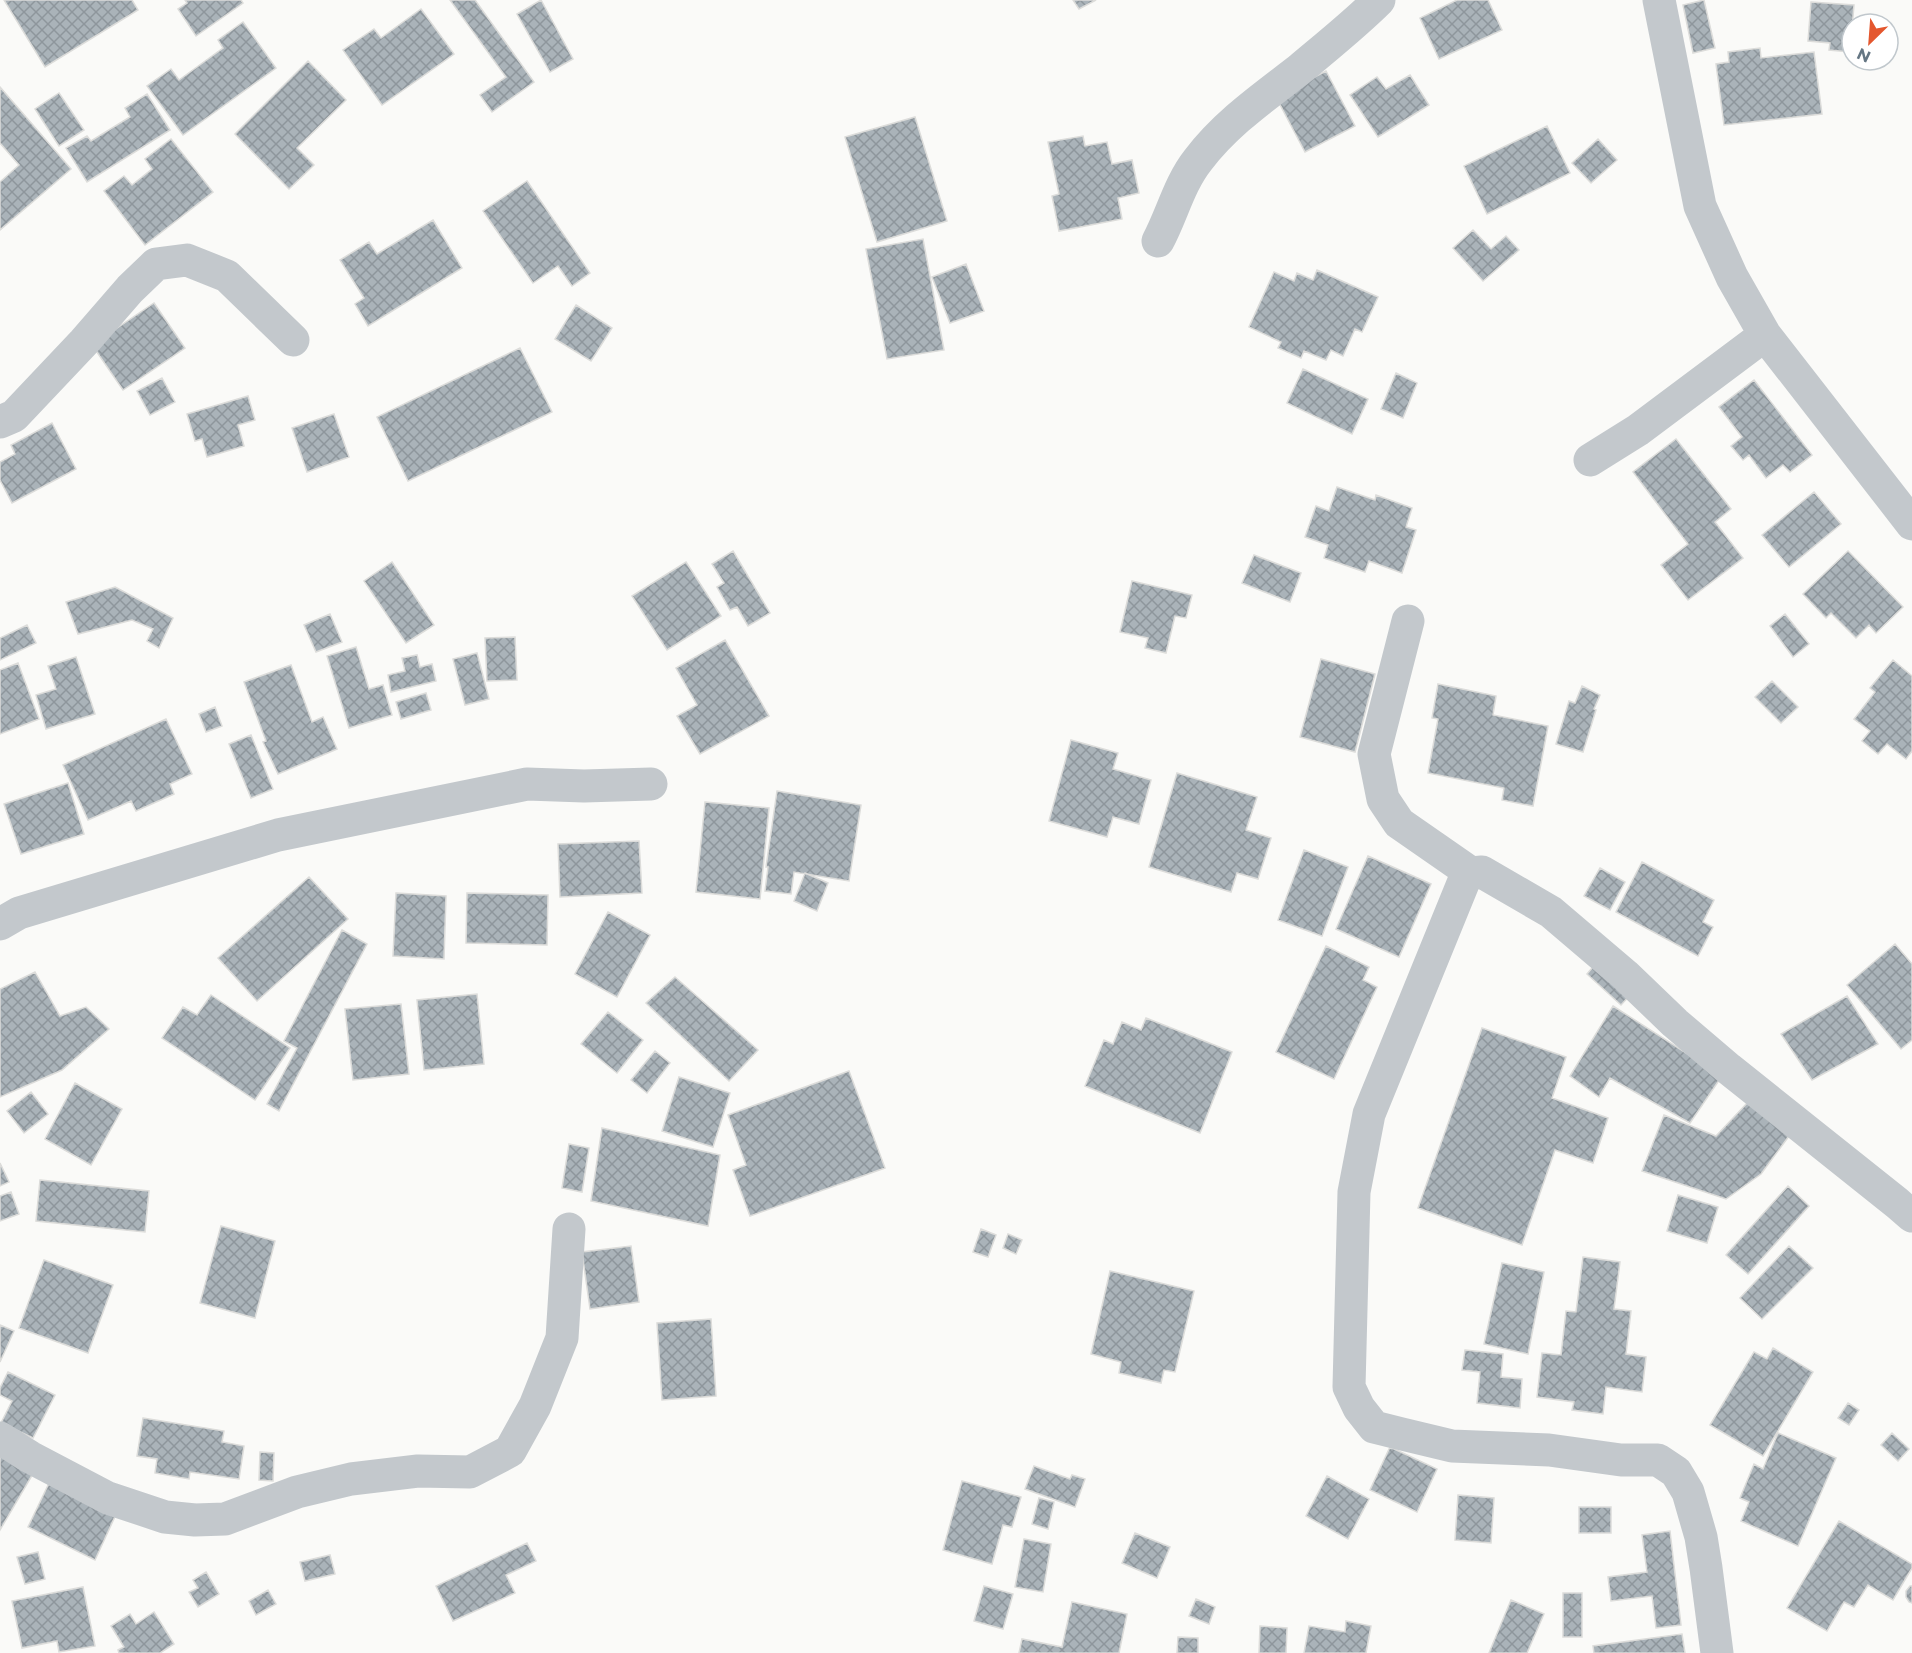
<svg xmlns="http://www.w3.org/2000/svg" width="1912" height="1653" viewBox="0 0 1912 1653" font-family="Montserrat,sans-serif">
	<style>
		.building { fill: url(#building-cross-hatch); stroke: #dcdcda; stroke-width: 1.5 }
		.lines { fill: none; stroke-linecap: round; stroke-linejoin: round }
		.minor { stroke: #c3c8cc; stroke-width: 33 }
	</style>
	<defs>
		<pattern id="building-cross-hatch" width="8" height="8" patternUnits="userSpaceOnUse" patternTransform="scale(1.5)"><rect width="8" height="8" fill="#aab3b9"/><path d="M0 0l8 8M0 8l8-8" fill="none" stroke="#8e969c"/></pattern>
	</defs>
	<rect width="100%" height="100%" fill="#fafaf8"/>
	<path class="building" d="M4 0H132L138 10 45 67Z
		M185 0H241L243 3 196 36 178 9 187 3Z
		M450 0H475L534 82 492 112 480 95 506 77Z
		M541 0 573 59 550 72 517 14Z
		M1073 0H1096L1079 9Z
		M1457 0H1488L1502 30 1439 59 1420 18Z
		M1704 0 1715 48 1693 53 1683 5Z
		M1811 2 1854 5 1850 52 1829 50 1830 43 1808 41Z
		M421 9 454 54 382 105 343 50 374 29 381 38Z
		M243 22 276 68 183 135 147 86 171 69 179 80 223 48 218 40Z
		M1760 48 1761 58 1814 52 1822 114 1724 125 1716 64 1729 62 1728 52Z
		M308 61 346 100 297 148 314 165 289 189 235 134Z
		M1326 71 1355 126 1305 152 1276 97Z
		M1410 75 1429 105 1378 137 1350 95 1377 77 1386 89Z
		M0 87 71 169 0 230V182L19 165 0 143Z
		M59 93 84 130 59 146 35 109Z
		M147 94 170 130 87 182 66 148 87 136 91 141 130 117 125 108Z
		M915 117 947 221 877 242 845 137Z
		M1547 126 1570 173 1487 214 1464 166Z
		M1083 136 1085 146 1107 142 1112 164 1132 160 1139 193 1118 198 1122 219 1059 231 1052 196 1059 194 1048 142Z
		M171 139 213 192 145 245 104 191 124 176 132 185 152 169 145 159Z
		M1598 139 1617 160 1591 183 1572 163Z
		M527 181 590 273 572 286 558 266 533 283 483 211Z
		M433 220 462 268 368 326 355 304 364 298 340 260 369 242 377 254Z
		M1473 230 1491 249 1506 236 1519 250 1483 281 1453 248Z
		M923 239 944 350 887 359 866 249Z
		M966 264 984 311 950 323 932 277Z
		M1317 270 1378 297 1362 332 1355 329 1343 356 1331 350 1326 360 1304 351 1301 358 1278 348 1281 342 1249 327 1274 272 1294 281 1297 273 1313 280Z
		M154 303 185 348 123 390 92 345Z
		M576 305 612 328 591 361 555 339Z
		M520 348 552 412 408 481 377 417Z
		M1303 369 1368 399 1352 434 1287 403Z
		M1396 373 1417 383 1403 418 1381 409Z
		M162 378 175 402 150 415 137 391Z
		M1754 380 1812 455 1790 472 1783 465 1766 478 1749 455 1743 460 1731 446 1742 437 1719 407Z
		M248 396 255 420 238 425 244 446 207 457 202 439 195 441 187 414Z
		M334 414 349 457 307 472 292 428Z
		M52 423 76 469 12 503 0 480V462L15 454 11 445Z
		M1676 439 1731 509 1715 522 1743 558 1688 600 1661 565 1688 544 1633 472Z
		M1337 487 1375 500 1376 495 1412 508 1406 527 1416 530 1402 573 1369 561 1365 572 1324 558 1328 545 1305 537 1316 506 1329 511Z
		M1814 492 1841 524 1789 567 1762 535Z
		M733 551 770 613 748 626 737 607 730 610 717 587 724 583 712 564Z
		M1848 551 1903 607 1876 633 1869 625 1856 638 1831 613 1826 618 1803 594Z
		M1254 555 1301 573 1290 602 1242 583Z
		M392 562 434 625 406 643 364 581Z
		M686 562 721 616 667 650 632 596Z
		M1132 581 1192 595 1186 618 1175 616 1166 653 1145 648 1148 638 1120 632Z
		M115 587 173 618 159 648 147 641 153 629 132 620 78 634 66 602Z
		M330 614 342 642 316 652 304 625Z
		M1785 614 1809 644 1793 657 1770 626Z
		M27 625 36 643 0 660V638Z
		M515 637 517 680 487 681 485 638Z
		M725 640 769 716 700 754 677 716 697 705 676 668Z
		M356 647 369 689 383 685 392 715 349 728 327 656Z
		M477 653 489 699 465 705 453 659Z
		M417 655 420 667 432 664 436 681 391 692 388 675 405 671 402 658Z
		M76 657 95 714 46 729 36 695 56 689 48 666Z
		M1321 659 1375 674 1355 752 1300 737Z
		M1893 660 1912 676V751L1906 759 1887 744 1878 754 1862 741 1870 731 1854 719 1875 692 1870 688Z
		M18 663 39 719 0 734V670Z
		M291 665 312 722 323 717 337 749 278 774 263 742 266 741 244 682Z
		M1772 681 1798 707 1781 723 1755 697Z
		M1438 684 1496 696 1493 715 1548 726 1533 806 1502 800 1504 788 1428 773 1438 719 1432 718Z
		M1582 686 1600 695 1594 709 1596 710 1583 752 1556 744 1569 701 1575 703Z
		M426 693 431 710 401 719 396 702Z
		M215 707 222 726 206 732 199 714Z
		M166 719 192 774 170 784 174 794 136 811 131 801 88 820 63 765Z
		M251 735 273 789 251 798 229 744Z
		M1071 740 1118 753 1113 769 1151 780 1139 824 1113 817 1107 837 1049 821Z
		M1177 773 1257 797 1246 830 1271 838 1258 879 1237 873 1231 892 1149 867Z
		M68 783 84 834 21 854 4 804Z
		M777 791 861 805 849 881 794 872 791 894 765 891 768 867H766Z
		M705 802 769 808 760 899 696 892Z
		M639 841 642 893 560 897 558 844Z
		M1304 850 1348 867 1322 936 1278 920Z
		M1368 856 1431 884 1399 957 1336 929Z
		M1642 862 1714 900 1703 922 1713 927 1698 956 1616 912Z
		M1600 868 1625 882 1610 910 1584 896Z
		M805 873 828 883 817 911 794 901Z
		M309 877 348 919 257 1001 218 958Z
		M396 893 446 896 444 959 393 956Z
		M467 893 548 895 547 945 466 943Z
		M608 912 650 935 617 997 575 974Z
		M342 930 367 944 279 1111 267 1104 297 1048 284 1041Z
		M1895 944 1912 964V1040L1901 1049 1847 985Z
		M1326 946 1369 967 1363 980 1377 987 1334 1079 1276 1052Z
		M1597 962 1632 993 1621 1005 1587 974Z
		M35 972 60 1016 86 1007 109 1029 62 1070 0 1097V989Z
		M675 977 758 1050 729 1081 646 1003Z
		M477 994 484 1064 424 1070 417 1000Z
		M211 995 290 1048 255 1100 162 1038 183 1007 197 1015Z
		M1847 996 1878 1044 1812 1080 1781 1034Z
		M401 1004 409 1074 353 1080 345 1009Z
		M1613 1006 1722 1076 1690 1123 1610 1078 1599 1097 1570 1076Z
		M608 1012 643 1040 617 1073 581 1044Z
		M1146 1018 1232 1052 1200 1133 1085 1086 1104 1040 1113 1044 1122 1022 1141 1030Z
		M1482 1028 1566 1057 1552 1098 1608 1118 1593 1163 1555 1150 1522 1245 1418 1208Z
		M655 1051 670 1063 647 1093 631 1080Z
		M849 1071 885 1168 750 1216 733 1170 746 1165 728 1115Z
		M679 1077 730 1093 713 1147 662 1131Z
		M75 1083 122 1109 91 1165 45 1139Z
		M31 1092 48 1114 24 1133 7 1111Z
		M1749 1101 1789 1136 1761 1174 1726 1199 1642 1171 1664 1115 1716 1136Z
		M602 1128 720 1155 708 1226 591 1201Z
		M569 1144 589 1148 582 1192 562 1188Z
		M0 1163 9 1182 0 1186Z
		M40 1180 149 1191 145 1232 36 1221Z
		M1788 1186 1809 1206 1748 1274 1726 1255Z
		M11 1192 19 1214 0 1221V1196Z
		M1678 1195 1718 1207 1707 1243 1667 1231Z
		M221 1226 275 1241 255 1318 200 1303Z
		M981 1229 996 1235 988 1257 973 1252Z
		M1008 1234 1022 1240 1016 1254 1003 1248Z
		M631 1246 639 1302 590 1309 582 1252Z
		M1789 1246 1813 1268 1762 1319 1740 1298Z
		M1583 1257 1620 1262 1614 1309 1631 1311 1626 1354 1646 1357 1642 1392 1606 1387 1603 1414 1572 1410 1574 1402 1537 1397 1542 1353 1561 1355 1566 1311 1576 1312Z
		M44 1260 113 1285 88 1353 19 1328Z
		M1502 1263 1544 1272 1528 1354 1484 1344Z
		M1110 1271 1194 1291 1175 1372 1164 1370 1161 1383 1119 1373 1121 1362 1091 1354Z
		M711 1319 716 1396 662 1400 657 1323Z
		M0 1325 14 1331 0 1362Z
		M1773 1348 1813 1372 1763 1456 1710 1425 1754 1352 1767 1359Z
		M1465 1350 1503 1354 1501 1377 1522 1379 1520 1408 1477 1403 1480 1372 1462 1370Z
		M8 1372 55 1395 33 1438 1 1423 12 1401 0 1395V1388Z
		M1848 1403 1859 1410 1849 1425 1838 1418Z
		M143 1418 224 1431 222 1442 244 1446 239 1479 190 1472 189 1479 155 1473 157 1459 137 1456Z
		M1778 1433 1836 1458 1798 1546 1741 1521 1749 1502 1740 1498 1754 1464 1763 1469Z
		M1892 1433 1909 1449 1898 1461 1881 1445Z
		M1390 1447 1437 1469 1417 1512 1370 1490Z
		M0 1452 34 1472 0 1530Z
		M260 1452 274 1453 273 1481 259 1480Z
		M1034 1466 1070 1479 1072 1475 1085 1479 1075 1507 1025 1489Z
		M1327 1476 1369 1499 1348 1539 1306 1516Z
		M51 1479 118 1510 95 1560 28 1527Z
		M962 1481 1021 1497 1012 1527 1003 1525 992 1564 943 1550Z
		M1458 1495 1494 1498 1491 1543 1455 1540Z
		M1039 1498 1054 1502 1048 1529 1032 1524Z
		M1579 1507H1611V1533H1579Z
		M1839 1521 1912 1564V1568L1893 1600 1868 1585 1854 1607 1844 1602 1827 1631 1787 1608Z
		M1670 1531 1681 1625 1656 1628 1652 1596 1611 1601 1608 1577 1647 1572 1642 1535Z
		M1135 1533 1170 1547 1157 1578 1122 1563Z
		M1024 1539 1051 1544 1043 1592 1015 1587Z
		M527 1543 536 1561 506 1575 515 1593 453 1621 436 1586Z
		M38 1552 45 1579 25 1584 17 1557Z
		M330 1555 335 1574 305 1581 300 1562Z
		M206 1572 219 1594 198 1607 189 1592 198 1588 193 1580Z
		M984 1586 1013 1594 1003 1629 974 1621Z
		M1910 1586H1912V1603L1909 1602 1906 1597V1591Z
		M83 1587 95 1646 59 1652 57 1641 22 1648 12 1601Z
		M268 1590 276 1604 256 1615 249 1601Z
		M1563 1593H1582V1637H1563Z
		M1196 1599 1215 1607 1209 1624 1189 1616Z
		M1511 1600 1544 1614 1527 1653H1489Z
		M1072 1602 1127 1614 1119 1653H1019L1022 1639 1062 1647Z
		M154 1612 174 1644 160 1653H119L118 1650 124 1647 111 1626 130 1614 136 1624Z
		M1346 1621 1371 1626 1366 1653H1304L1309 1626 1345 1632Z
		M1260 1626 1287 1628 1286 1653H1259Z
		M1682 1634 1685 1653H1594L1593 1646Z
		M1178 1637 1198 1638V1653H1177Z"/>
	<g class="lines">
		<path class="minor" d="M1659 0 1700 206 1732 277 1765 335 1912 524
			M1158 241C1172 215 1179 184 1198 160 1226 123 1264 97 1300 69 1326 47 1355 24 1379 0
			M0 422 14 416 84 342 130 289 156 264 187 260 227 276 293 340
			M1590 460 1638 430 1765 335
			M1408 621 1374 754 1383 799 1399 823 1471 873
			M0 924 19 913 278 835 527 784 584 786 651 784
			M0 1438 30 1457 108 1498 165 1517 195 1520 225 1519 297 1492 351 1479 418 1471 470 1472 510 1451 535 1406 562 1338 569 1229
			M1717 1653 1706 1568 1701 1537 1688 1492 1676 1472 1658 1460H1621L1549 1450 1452 1446 1402 1434 1374 1427 1359 1408 1349 1387 1354 1192 1369 1114 1464 881 1471 873 1482 872 1551 912 1625 975 1675 1023 1729 1069 1897 1203 1912 1216"/>
	</g>
	<g transform="translate(1870 42) rotate(205)"><circle r="28" fill="#ffffff" stroke="#c1c8cd" stroke-width="1.5"/>
	<path d="M0-4.5L10 22L0 15L-10 22Z" fill="#e4572e"/>
	<text y="-9" font-size="16" font-weight="bold" text-anchor="middle" fill="#657683">N</text>
	</g>
</svg>
